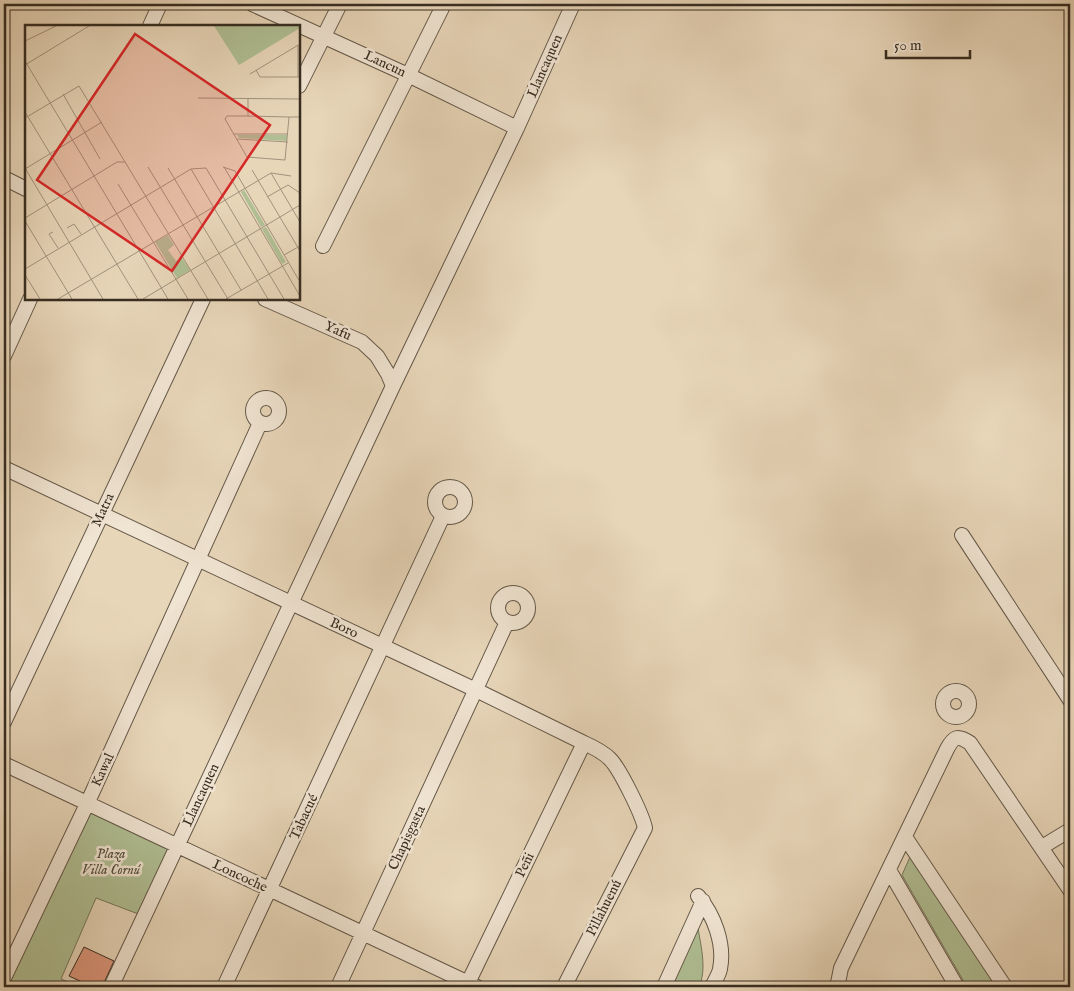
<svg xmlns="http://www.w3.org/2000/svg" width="1074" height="991" viewBox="0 0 1074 991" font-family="'IM FELL English',serif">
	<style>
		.green { fill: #b0bf94; stroke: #74765a }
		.building { fill: #dc967b; stroke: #372d21 }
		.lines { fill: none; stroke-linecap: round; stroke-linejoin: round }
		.minor-casing { stroke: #635747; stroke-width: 16 }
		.minor { stroke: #f0e4d2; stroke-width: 14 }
		.labels { text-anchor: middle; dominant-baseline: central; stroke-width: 5; stroke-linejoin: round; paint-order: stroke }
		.street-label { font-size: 14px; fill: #372d21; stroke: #f0e4d2 }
		.park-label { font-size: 14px; font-style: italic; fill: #4f4a38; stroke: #f0e4d2 }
		.inset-road { fill: none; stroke: #a1927c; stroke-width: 1 }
		.view { fill: #d62828; fill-opacity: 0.15; stroke: #d62828; stroke-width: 2.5 }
		.inset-edge { fill: none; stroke: #372d21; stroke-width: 2.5 }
	</style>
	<rect width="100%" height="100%" fill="#e8d6b9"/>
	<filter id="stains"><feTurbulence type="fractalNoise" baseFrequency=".004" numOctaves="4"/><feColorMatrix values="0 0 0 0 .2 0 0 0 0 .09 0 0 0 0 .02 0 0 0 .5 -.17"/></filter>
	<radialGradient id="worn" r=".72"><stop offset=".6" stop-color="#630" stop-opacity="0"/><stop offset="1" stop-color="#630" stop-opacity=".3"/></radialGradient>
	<path class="green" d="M88 808 171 848 141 915 96 898 61 979 81 987H5Z
		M910 857 998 987H967L902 875Z
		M698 928C701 947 707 969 699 987H671Z"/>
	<path class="building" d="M84 947 114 961 102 987H93L69 976Z"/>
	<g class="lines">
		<defs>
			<path id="minor" d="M252 4 408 75 517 128
				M150 26 160 4
				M299 86 340 4
				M4 178 26 189
				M323 246 444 4
				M265 299 362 342 377 356 388 374 393 386
				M4 356 30 299
				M253 411a13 13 0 1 1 26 0a13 13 0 1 1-26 0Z
				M4 468 476 690 584 743C593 747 603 752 610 759 620 769 642 814 645 828L564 987
				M435 502a15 15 0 1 1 30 0a15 15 0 1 1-30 0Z
				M962 535 1070 700
				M498 608a15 15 0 1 1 30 0a15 15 0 1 1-30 0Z
				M943 704a13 13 0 1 1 26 0a13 13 0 1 1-26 0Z
				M4 722 203 299
				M4 764 477 987
				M905 837 1005 987
				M1042 847 1070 830
				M889 870 957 987
				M698 896C714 915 725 944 720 969 719 975 714 982 712 987
				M4 978 87 804 260 423
				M111 987 393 386 517 128 573 4
				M224 987 443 516
				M338 987 507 622
				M466 987 584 743
				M664 987 703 901
				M838 987V983L841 968 947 749C954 736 958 735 970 743L1070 890"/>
		</defs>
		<use href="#minor" class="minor-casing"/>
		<use href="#minor" class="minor"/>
	</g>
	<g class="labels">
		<g class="street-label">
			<text transform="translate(385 64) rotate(25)">Lancun</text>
			<text transform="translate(545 66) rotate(-66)">Llancaquen</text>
			<text transform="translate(338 331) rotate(24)">Yafu</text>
			<text transform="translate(103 510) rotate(-65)">Matra</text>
			<text transform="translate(344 628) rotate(25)">Boro</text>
			<text transform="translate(103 770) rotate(-65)">Kawal</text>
			<text transform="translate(201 795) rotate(-65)">Llancaquen</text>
			<text transform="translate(304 817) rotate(-65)">Tabacué</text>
			<text transform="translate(407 838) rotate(-65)">Chapisgasta</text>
			<text transform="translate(525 865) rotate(-64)">Peñi</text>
			<text transform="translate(240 876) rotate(25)">Loncoche</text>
			<text transform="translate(604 908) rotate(-63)">Pillahuenú</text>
		</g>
		<g class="park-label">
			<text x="111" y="854">Plaza<tspan x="111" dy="16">Villa Cornú</tspan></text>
		</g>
	</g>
	<g transform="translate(25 25)">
		<rect width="275" height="275" fill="#e8d6b9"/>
		<path d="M189 1H275V3L214 40ZM212 110H262V116L214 113ZM219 165 240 200 236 202 216 167ZM241 202 261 237 257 239 237 204ZM143 210 149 220 143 225 151 236 157 233 165 245 152 253 130 217Z" fill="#b0bf94"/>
		<path class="inset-road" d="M0 16 31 1M273 21V52M0 36 143 274M0 40 64 1M231 45 235 52H275M225 49 275 19M38 69 75 134M173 73 275 74M0 87 113 274M223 91V74M264 92 260 135 222 132 200 94 202 91H223L264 92H275M0 93 54 61 183 274M209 109H263M212 114 263 117M123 142 203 274M198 142 210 146 275 257M199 142 275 271M0 143 78 274M143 143 216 265M0 144 77 97M166 144 243 274M227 145 275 226M246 148 275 197M93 159 163 274M242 172 263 160 275 168M0 193 92 137H100M0 196 47 274M42 203 49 199 56 209M28 207 24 209 33 223M259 230 275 221M0 244 166 144 181 143 259 274M0 250 15 274M33 274 246 148 266 151M118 274 275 180M201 274 263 238"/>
		<path class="view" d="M110 9 245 100 147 246 12 155Z"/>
		<rect width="275" height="275" class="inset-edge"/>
	</g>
	<rect width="1074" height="991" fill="none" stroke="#e8d6b9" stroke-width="20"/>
	<rect x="5" y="5" width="1064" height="981" fill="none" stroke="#372d21" stroke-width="2.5"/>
	<rect x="10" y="10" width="1054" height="971" fill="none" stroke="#372d21"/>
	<path d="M886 50v8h84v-8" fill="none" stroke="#372d21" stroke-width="2.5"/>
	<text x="894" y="50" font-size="15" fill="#372d21" stroke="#f0e4d2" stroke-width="4" paint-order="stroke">50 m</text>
	<rect width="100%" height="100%" filter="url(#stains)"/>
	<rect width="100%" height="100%" fill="url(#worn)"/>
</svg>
